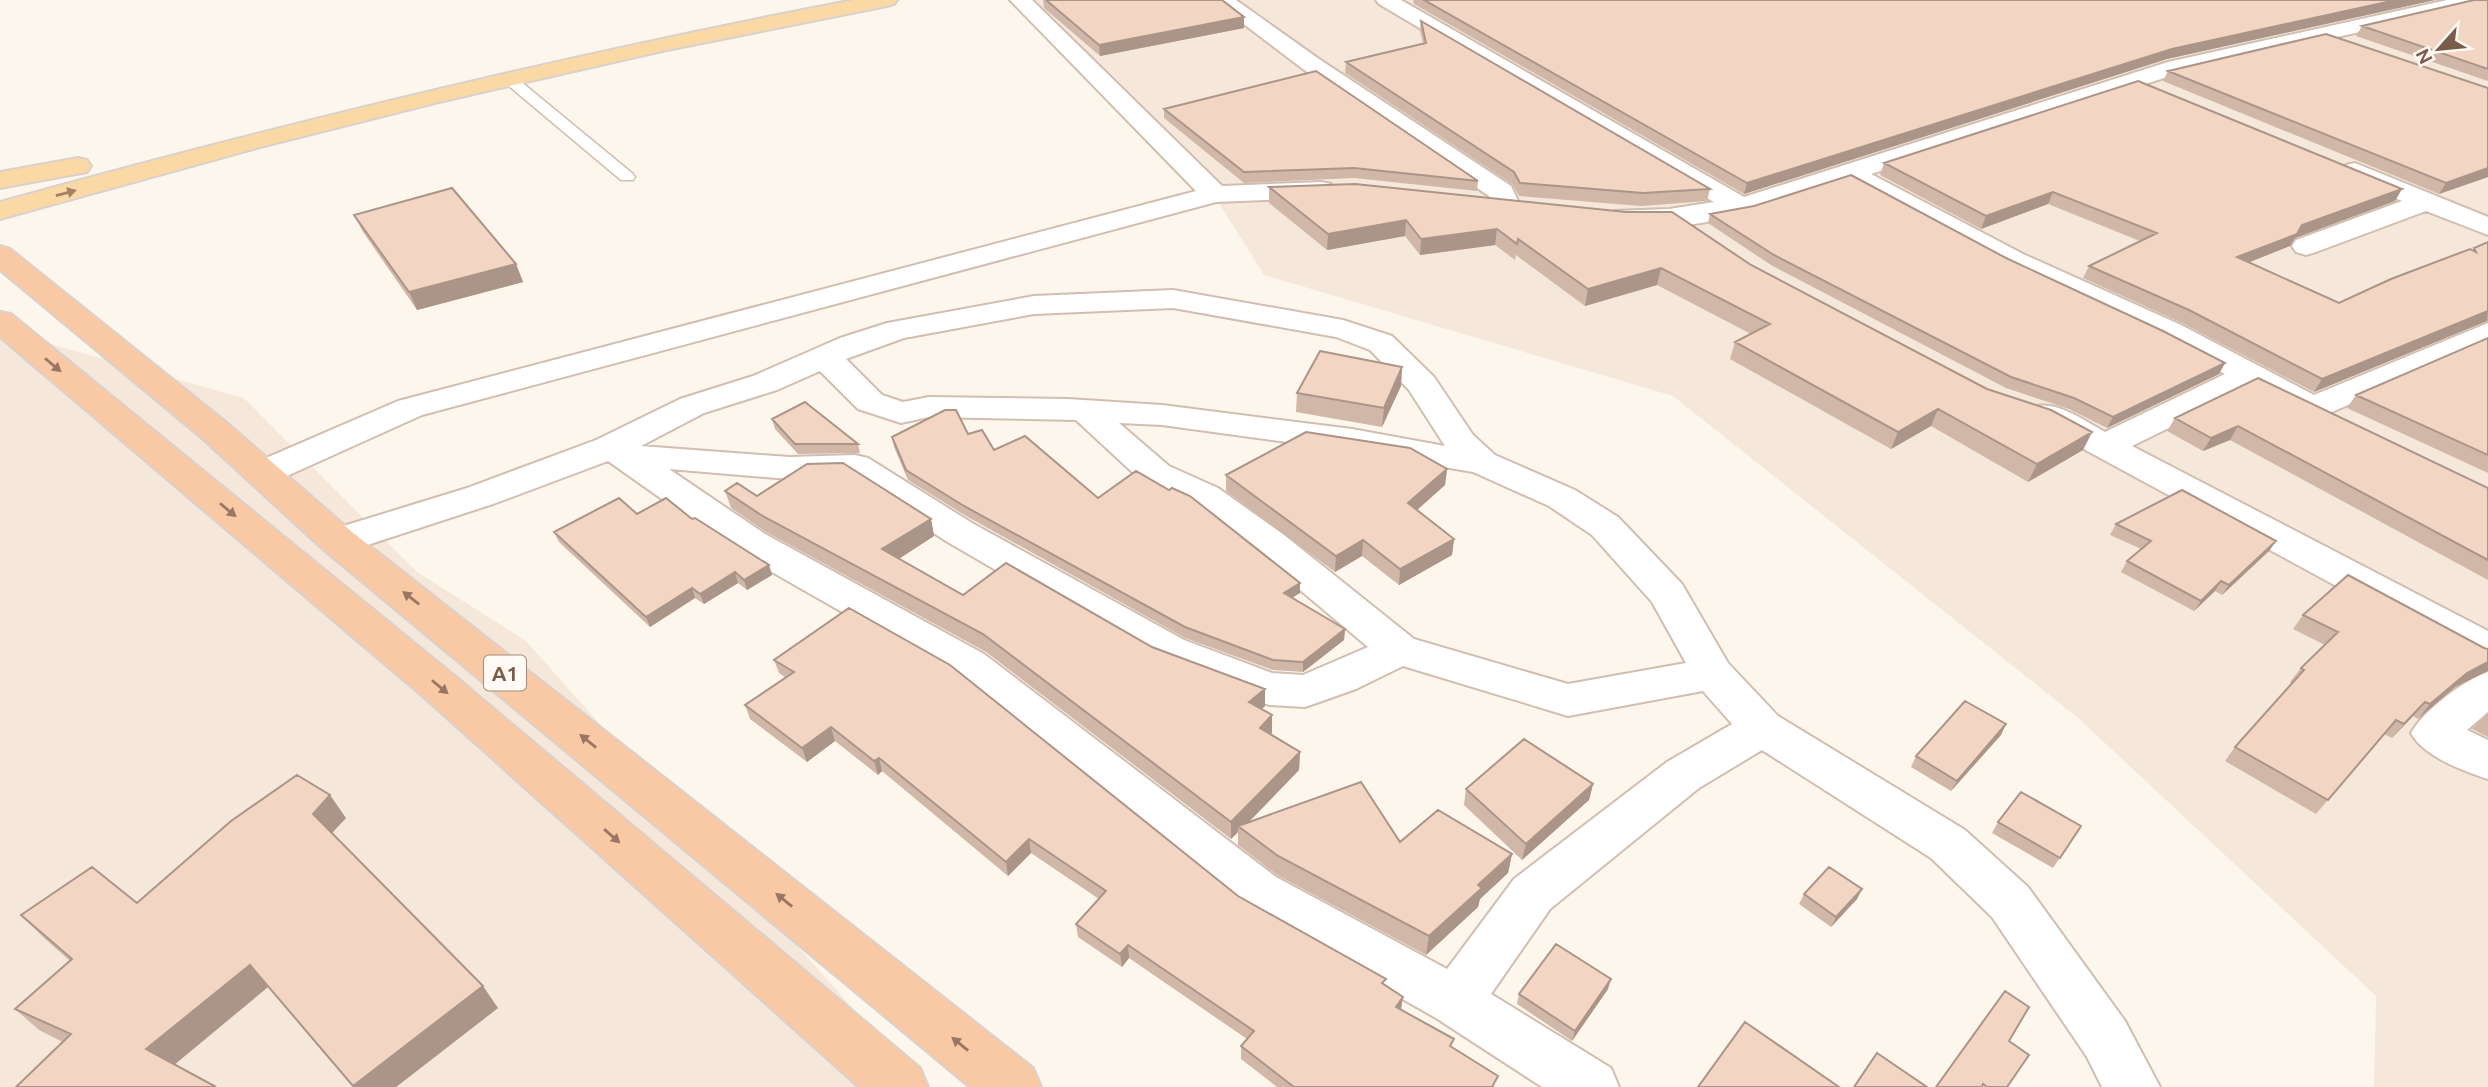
<svg xmlns="http://www.w3.org/2000/svg" width="2488" height="1087" viewBox="0 0 2488 1087" font-family="Ubuntu,sans-serif">
	<style>
		.residential { fill: #f5e8da }
		.lines { fill: none; stroke-linecap: round; stroke-linejoin: round }
		.service-casing { stroke: #d1beb0; stroke-width: 3 }
		.minor-casing { stroke: #d1beb0; stroke-width: 4 }
		.primary-casing { stroke: #dad1cd; stroke-width: 4 }
		.trunk-casing { stroke: #dad1cd; stroke-width: 4 }
		.service { fill: #fff; fill-rule: evenodd }
		.minor { fill: #fff; fill-rule: evenodd }
		.primary { fill: #fbd9a5; fill-rule: evenodd }
		.trunk { fill: #f9c8a4; fill-rule: evenodd }
		.wall { fill: #d1b7a8 }
		.shaded-wall { fill: #aa9588 }
		.building { fill: #f3d5c3; stroke: #aa9588; stroke-width: 2 }
		.oneway { fill: #a18267 }
		.oneway2 { fill: #9a7763 }
		.labels { text-anchor: middle; dominant-baseline: central; stroke-width: 7; stroke-linejoin: round; paint-order: stroke }
		.shield { fill: #fffaf3; stroke: #a28b7f; stroke-width: 2 }
		.shield-label { font-size: 21px; font-weight: bold; fill: #7a5c4d }
	</style>
	<rect width="100%" height="100%" fill="#fdf6ec"/>
	<path class="residential" d="M1021 0H2488V1087H2374L2376 996 2077 717 1673 396 1264 275 1212 192Z
		M0 330 244 398 417 572 526 641 923 1087H0Z"/>
	<g class="lines">
		<defs>
			<path id="service" d="M509 75 514 76 633 174 635 177 633 180H621L504 82 502 79Z"/>
			<path id="minor" d="M1010 0H1032L1222 186 1321 182 1331 184 1335 190 1331 196 1321 198 1216 202 422 415 278 480 265 483 252 480 247 472 252 464 398 401 1196 191Z
				M1212 0H1236L1319 59 1511 186 1520 205 1516 211 1506 213 1496 211 1489 196 1303 69Z
				M1376 0H1401L1744 197 2168 62 2447 0H2485L2482 4 2475 6 2182 72 1871 174 2023 254 2181 325 2314 395 2488 323V344L2325 415C2299 422 2273 400 2250 388L2132 446 2488 631V664L2473 660 2032 421 2027 414 2032 407C2057 400 2083 420 2105 432L2225 374 2159 339 2003 266 1846 182C1782 203 1681 240 1614 223L1610 217 1614 211 1669 209 1714 202 1379 4Z
				M2355 163 2488 217V235L2426 211 2316 252 2306 255 2296 252 2292 246 2296 240 2402 201 2346 177 2342 171 2346 165Z
				M1173 290 1343 320 1392 336 1434 377 1473 435 1495 455 1575 490 1618 517 1682 584 1728 663 1778 716 1965 830 2028 887 2125 1021 2160 1087H2102L2087 1057 1992 917 1931 858 1762 750 1699 788 1550 909 1491 994 1611 1068 1619 1087H1542L1436 1018 1240 907 954 676 737 552 608 461 493 504 352 550 338 554 324 550 319 541 324 532 467 488 596 440 680 399 753 376 840 338 887 323 1034 296ZM1173 308 1336 337 1370 350 1409 390 1445 446 1352 429 1162 405 1068 399 929 397 903 402 882 395 846 359 904 338 1034 314ZM820 371 858 409 901 423 929 417 1076 420 1143 482 1192 504 1256 553 1368 647 1303 675 1272 673 1184 640 972 523 868 458 855 455 789 457 641 446 704 413 777 390ZM1119 423 1162 425 1352 451 1473 472 1549 506 1592 535 1652 602 1686 663 1568 684 1414 639 1284 535 1218 488 1169 466ZM669 469 789 479 848 477 946 541 1154 662 1269 705 1305 707 1356 689 1403 666 1568 716 1703 691 1732 724 1667 762 1514 879 1447 969 1276 877 984 654 765 534Z
				M2488 672V712L2467 730 2488 740V779C2463 771 2423 756 2411 733 2423 711 2464 680 2488 672Z"/>
			<path id="primary" d="M854 0H897L894 4 887 6 662 51 439 102 264 146 0 219V202C283 124 566 55 854 0Z
				M78 158 87 160 91 166 87 172 0 188V172Z"/>
			<path id="trunk" d="M0 246 10 249 227 423 352 532 1033 1068 1041 1087H970L324 550 202 438 0 270Z
				M0 312 11 314 456 677 920 1068 928 1087H859L426 699 0 337Z"/>
		</defs>
		<use href="#service" class="service-casing"/>
		<use href="#minor" class="minor-casing"/>
		<use href="#primary" class="primary-casing"/>
		<use href="#trunk" class="trunk-casing"/>
		<use href="#service" class="service"/>
		<use href="#minor" class="minor"/>
		<use href="#primary" class="primary"/>
		<use href="#trunk" class="trunk"/>
	</g>
	<path class="wall" d="M1043 0H1222L1244 28 1100 56 1044 8Z
		M1413 0H2435L2167 59 1744 194 1414 4Z
		M2488 0V81L2356 36 2362 26Z
		M1421 21 1710 189 1707 201 1641 206 1519 196 1512 184 1345 73 1346 62 1423 43 1420 31Z
		M2168 71 2488 177 2439 194 2163 81Z
		M1164 109 1478 181 1477 191 1354 178 1244 183 1164 118Z
		M1884 163 2395 201 2295 238 2290 246 2249 262 2339 303 2473 251 2474 248 2488 242V321H2487L2314 392 2182 323 2083 278 2089 266 2140 241 2048 204 1981 229 1880 175Z
		M1269 187 1751 265 1987 389 2092 432 2083 450 2028 482 1931 426 1891 449 1730 359 1735 342 1751 334 1657 285 1585 306 1516 255 1515 260 1495 245 1420 255 1405 236 1327 250 1269 203Z
		M1710 214 2006 258 2225 363 2219 374 2107 428 2069 409 2006 388 1771 265 1708 223Z
		M354 215 516 264 523 282 417 310 363 232Z
		M2488 338V473L2347 408 2356 395Z
		M1402 367 1401 386 1382 427 1296 412 1297 393Z
		M2258 378 2488 488V580L2230 440 2203 451 2167 431 2175 418Z
		M772 419 858 444 860 453 798 454 775 429Z
		M968 434 994 450 1098 498 1300 593 1292 598 1345 629 1344 640 1303 672 1273 670 1185 638 966 516 908 480 894 447 892 437Z
		M1447 469 1445 485 1417 510 1454 539 1452 555 1399 585 1362 556 1335 572 1226 491V475Z
		M725 491 931 519 934 536 899 559 963 595 1152 647 1265 689V706L1262 709 1272 715V733L1270 734 1300 752 1299 770 1248 823 1400 842 1512 854 1508 873 1480 899 1478 907 1426 955 1277 875 1238 845V832L1231 839 986 652 766 532 731 508Z
		M637 514 692 519 769 565 772 575 747 590 738 583 704 604 695 598 650 627 559 542 554 532Z
		M2116 524 2276 541 2269 551 2222 595 2215 591 2194 611 2121 572 2127 561 2141 549 2110 535Z
		M2303 615 2484 648 2455 687 2418 719 2413 716 2392 738 2384 734 2316 814 2225 761 2235 747 2292 683 2290 682 2301 668 2325 645 2293 629Z
		M774 660 1238 896 1385 985 1401 1010 1452 1048 1495 1087H1277L1241 1059V1046L1247 1039 1129 958 1122 967 1078 937 1076 924 1099 899 1031 853 1008 876 882 771 878 775 835 741 807 762 750 719 745 705 786 678 779 673Z
		M2488 712V737L2472 729Z
		M2001 735 1951 791 1911 767 1916 756Z
		M1593 784 1589 800 1522 860 1464 805 1466 789Z
		M346 818 332 833 498 1008 396 1087H354L268 987 175 1064 63 1042 39 1030 15 1009 70 961 43 937 21 915 137 903Z
		M1998 822 2081 826 2053 868 1992 833Z
		M1862 889 1857 899 1831 927 1799 904 1804 894Z
		M1608 989 1572 1041 1517 1004 1519 994Z"/>
	<path class="shaded-wall" d="M2396 0H2435L2167 59 1744 194 1747 183 2172 49Z
		M1244 17V28L1100 56 1099 45Z
		M2488 168V177L2439 194 2446 183Z
		M2402 189 2395 201 2295 238 2290 246 2230 270 2237 257 2302 225Z
		M2053 192 2048 204 1981 229 1986 216Z
		M1406 220 1405 236 1327 250 1328 234Z
		M1497 229 1495 245 1420 255 1421 239Z
		M516 264 523 282 417 310 409 292Z
		M1661 268 1657 285 1585 306 1588 289Z
		M2488 311 2487 321 2314 392 2322 379Z
		M2225 363 2219 374 2107 428 2113 417Z
		M1402 367 1401 386 1382 427 1384 408Z
		M1938 409 1931 426 1891 449 1898 432Z
		M2238 426 2230 440 2203 451 2211 438Z
		M2092 432 2083 450 2028 482 2037 464Z
		M1447 469 1445 485 1407 519 1408 503Z
		M931 519 934 536 886 567 882 549Z
		M1454 539 1452 555 1399 585 1400 569Z
		M1363 540 1362 556 1335 572 1336 556Z
		M2276 541 2269 551 2222 595 2229 585Z
		M769 565 772 575 747 590 744 580Z
		M735 572 738 583 704 604 700 594Z
		M2221 581 2215 591 2194 611 2201 601Z
		M1300 583V593L1283 603 1284 593Z
		M692 588 695 598 650 627 646 617Z
		M1345 629 1344 640 1303 672V662Z
		M2488 662V671L2455 687 2418 719 2430 704 2467 673Z
		M1265 689V706L1249 720V702Z
		M2425 702 2413 716 2392 738 2404 724Z
		M1272 715V733L1259 745 1260 728Z
		M2006 724 2001 735 1951 791 1957 781Z
		M831 727 835 741 807 762 802 748Z
		M1300 752 1299 770 1242 829 1238 826V832L1231 839V822Z
		M879 758 882 771 878 775 874 761Z
		M1593 784 1589 800 1522 860 1526 844Z
		M330 795 346 818 329 836 313 814Z
		M1029 839 1031 853 1008 876 1006 862Z
		M1512 854 1508 873 1480 899 1478 907 1426 955 1429 936 1478 885Z
		M1862 889 1857 899 1831 927 1836 917Z
		M1128 945 1129 958 1122 967 1120 954Z
		M250 965 268 987 168 1070 146 1049Z
		M1611 979 1608 989 1572 1041 1575 1031Z
		M483 986 498 1008 396 1087H354L353 1086Z
		M1403 997 1401 1010 1396 1007Z"/>
	<path class="building" d="M1046 0H1222L1244 17 1099 45Z
		M1424 0H2396L2172 49 1747 183Z
		M2474 0H2488V69L2362 26Z
		M1421 21 1710 189 1643 193 1520 183 1514 172 1346 62 1426 43Z
		M2326 34 2488 88V168L2446 183 2168 71Z
		M1316 71 1478 181 1354 168 1244 172 1164 109Z
		M2138 81 2402 189 2302 225 2297 234 2237 257 2339 303 2391 279 2470 249 2476 252 2474 248 2488 242V311L2322 379 2189 310 2089 266 2157 233 2053 192 1986 216 1884 163Z
		M1851 175 2006 258 2163 331 2225 363 2113 417 2074 398 2011 377 1774 255 1710 214 1754 206Z
		M1355 184 1626 212H1672L1751 265 1987 389 2051 410 2092 432 2037 464 1938 409 1898 432 1735 342 1770 324 1661 268 1588 289 1518 239 1517 244 1497 229 1421 239 1406 220 1328 234 1269 187Z
		M452 188 516 264 409 292 354 215Z
		M2488 338V455L2356 395Z
		M1320 351 1402 367 1384 408 1297 393Z
		M2258 378 2488 488V560L2238 426 2211 438 2175 418Z
		M805 402 858 444H795L772 419Z
		M945 410H956L968 434 982 430 994 450 1025 436 1098 498 1136 471 1169 490 1172 488 1190 496 1300 583 1284 593 1345 629 1303 662 1273 660 1185 627 964 506 906 470 892 437Z
		M1306 432 1410 448 1447 469 1408 503 1454 539 1400 569 1363 540 1336 556 1226 475Z
		M843 463 931 519 882 549 963 595 1006 563 1152 647 1265 689 1249 702 1272 715 1260 728 1300 752 1231 822 983 634 761 515 725 491 737 483 757 496 807 464Z
		M2182 490 2276 541 2229 585 2221 581 2201 601 2127 561 2151 541 2116 524Z
		M619 498 637 514 666 498 692 519 695 518 769 565 744 580 735 572 700 594 692 588 646 617 554 532Z
		M2348 575 2484 648 2488 649V662L2467 673 2430 704 2425 702 2404 724 2396 720 2328 800 2235 747 2304 670 2301 668 2338 632 2303 615Z
		M849 608 950 665 1238 896 1386 979 1382 983 1403 997 1396 1007 1454 1039 1450 1046 1498 1076 1492 1087H1294L1241 1046 1254 1031 1128 945 1120 954 1076 924 1106 891 1029 839 1006 862 879 758 874 761 831 727 802 748 745 705 794 672 774 660Z
		M1965 701 2006 724 1957 781 1916 756Z
		M1524 739 1593 784 1526 844 1466 789Z
		M297 775 330 795 313 814 483 986 353 1086 250 965 146 1049 216 1087H16L71 1034 15 1009 72 959 21 915 92 867 137 903 231 821Z
		M1361 782 1400 842 1438 810 1512 854 1478 885 1482 888 1429 936 1278 856 1238 826Z
		M2021 792 2081 826 2060 858 1998 822Z
		M1829 867 1862 889 1836 917 1804 894Z
		M1556 944 1611 979 1575 1031 1519 994Z
		M2005 991 2029 1007 2009 1041 2029 1055 2007 1087H1987L1983 1084 1982 1087H1936Z
		M1745 1022 1839 1087H1698Z
		M1877 1053 1927 1087H1854Z"/>
	<defs><path id="oneway-solid" d="M-6-.8H1V-3.2L6.5 0L1 3.2V.8H-6Z" transform="scale(1.75)"/></defs>
	<use class="oneway" href="#oneway-solid" transform="translate(66 193) rotate(-15)"/>
	<g class="oneway2">
		<use href="#oneway-solid" transform="translate(53 365) rotate(40)"/>
		<use href="#oneway-solid" transform="translate(228 510) rotate(40)"/>
		<use href="#oneway-solid" transform="translate(411 598) rotate(-142)"/>
		<use href="#oneway-solid" transform="translate(440 687) rotate(40)"/>
		<use href="#oneway-solid" transform="translate(588 741) rotate(-141)"/>
		<use href="#oneway-solid" transform="translate(612 836) rotate(41)"/>
		<use href="#oneway-solid" transform="translate(784 900) rotate(-141)"/>
		<use href="#oneway-solid" transform="translate(960 1044) rotate(-141)"/>
	</g>
	<g class="labels">
		<rect class="shield" x="484" y="655.5" width="42" height="35" rx="5"/>
		<g class="shield-label">
			<text x="505" y="673">A1</text>
		</g>
	</g>
	<g transform="translate(2439 49) rotate(243)" stroke="#fffaf3" stroke-width="5" paint-order="stroke">
	<path d="M0-5L12 26L0 18L-12 26Z" fill="#7a5c4d"/>
	<text y="-10" font-size="19" font-weight="bold" text-anchor="middle" fill="#7a5c4d">N</text>
	</g>
</svg>
